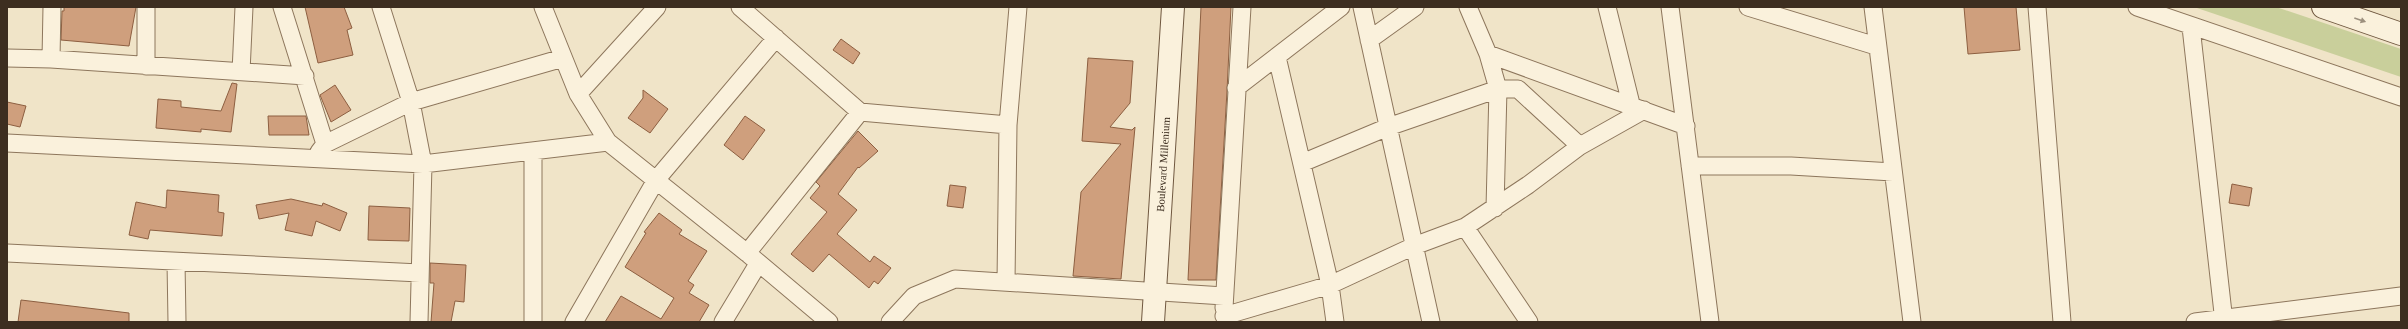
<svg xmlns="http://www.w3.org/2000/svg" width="2408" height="329" viewBox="0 0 2408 329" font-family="Georgia,serif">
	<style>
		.green { fill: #c9cf9b }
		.building { fill: #cf9f7d; stroke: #8d5f41 }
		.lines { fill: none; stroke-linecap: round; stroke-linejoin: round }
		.minor-casing { stroke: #8d765c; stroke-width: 19 }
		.secondary-casing { stroke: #6f573f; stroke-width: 24 }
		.minor { stroke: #faf1dc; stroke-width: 17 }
		.secondary { stroke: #faf1dc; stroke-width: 22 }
		.oneway { fill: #9c907e }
		.labels { text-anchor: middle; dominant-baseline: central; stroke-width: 3.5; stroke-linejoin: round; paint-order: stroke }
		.street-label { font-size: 11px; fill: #3d2e20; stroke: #f7eed8 }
	</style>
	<rect width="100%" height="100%" fill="#f0e4c8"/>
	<path class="green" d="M2194 7H2276L2401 49V77Z"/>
	<path class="building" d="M64 7H136L129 46 61 40 62 11H64Z
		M305 7H344L352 28 347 30 353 55 318 63Z
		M1201 7H1231L1227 91 1216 280H1188Z
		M1964 7H2016L2020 50 1968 54Z
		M841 39 860 53 853 64 833 50Z
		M1088 58 1133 61 1130 103 1110 127 1132 130 1135 127 1121 279 1073 276 1081 192 1121 144 1082 141Z
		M232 83 237 84 231 132 201 129V132L156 128 158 99 181 101V107L221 111Z
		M335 85 351 110 331 122 320 95Z
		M643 90 668 109 650 133 628 118 643 98Z
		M7 102 26 106 20 127 7 124Z
		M268 116H306L309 135H269Z
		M745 116 765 130 743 160 724 145Z
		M858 131 878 151 859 168 858 167 838 194 857 210 837 234 870 262 874 256 891 268 878 284 874 281 869 288 829 254 813 272 791 254 827 212 810 198 820 186 816 182Z
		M2232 184 2252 188 2249 206 2229 203Z
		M950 185 966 187 963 208 947 206Z
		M167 190 219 195 218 212 224 213 222 236 150 230 148 239 129 235 136 202 166 208Z
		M291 199 322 206 323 203 347 213 340 231 316 221 312 236 285 230 289 213 259 219 256 205Z
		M369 206 410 208 409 241 368 240Z
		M659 213 682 230 679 234 707 251 688 281 694 285 689 293 709 305 699 322H605L621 296 661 319 674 298 625 267 646 233 644 232Z
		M430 263 466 265 464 302 455 301 451 322H431L434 283H430Z
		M21 300 129 313V322H18Z"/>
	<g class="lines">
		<defs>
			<path id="minor" d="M282 7 325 144 319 152
				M381 7 411 102 423 164 419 322
				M543 7 578 94 608 142 747 253 829 322
				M740 7 860 112 1008 125
				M1362 7 1431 322
				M1468 7 1488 54 1498 89 1495 208
				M1607 7 1631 104
				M1670 7 1710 322
				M1748 7 1876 46
				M1873 7 1912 322
				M2037 7 2062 322
				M2137 7 2401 97
				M2191 27 2224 322
				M1369 40 1415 7
				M1488 54 1686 126
				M1277 57 1330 285 1335 322
				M7 58 51 59 305 76
				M51 59 52 7
				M146 66V7
				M241 72 244 7
				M1236 88 1341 7
				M578 94 657 7
				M7 143 423 164 608 142
				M325 144 411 102 563 58
				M533 151V322
				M1302 163 1388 127 1498 89H1518L1580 146
				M1690 166H1791L1893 172
				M1465 227 1529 322
				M7 253 420 273
				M747 253 860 112
				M176 262 177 322
				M1006 282 1008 125 1018 7
				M1224 308 1242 7
				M1224 316 1330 285 1414 246 1465 227 1528 185 1580 146 1644 110
				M574 322 656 180 776 38
				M723 322 758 264
				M890 322 914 296 955 279 1224 296
				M2195 322 2401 296"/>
			<g id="secondary">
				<path d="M2323 7 2401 34"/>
				<path id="s1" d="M1153 322 1173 7"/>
			</g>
		</defs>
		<use href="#minor" class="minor-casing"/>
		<use href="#secondary" class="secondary-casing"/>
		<use href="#minor" class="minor"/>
		<use href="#secondary" class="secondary"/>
	</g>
	<defs><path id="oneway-solid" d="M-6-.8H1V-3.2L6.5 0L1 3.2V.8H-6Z"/></defs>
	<use class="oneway" href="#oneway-solid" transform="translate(2360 20) rotate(19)"/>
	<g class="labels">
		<g class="street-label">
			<text stroke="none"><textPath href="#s1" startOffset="158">Boulevard Millenium</textPath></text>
		</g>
	</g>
	<rect width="2408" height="329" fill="none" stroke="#3d2e20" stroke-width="16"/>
</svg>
